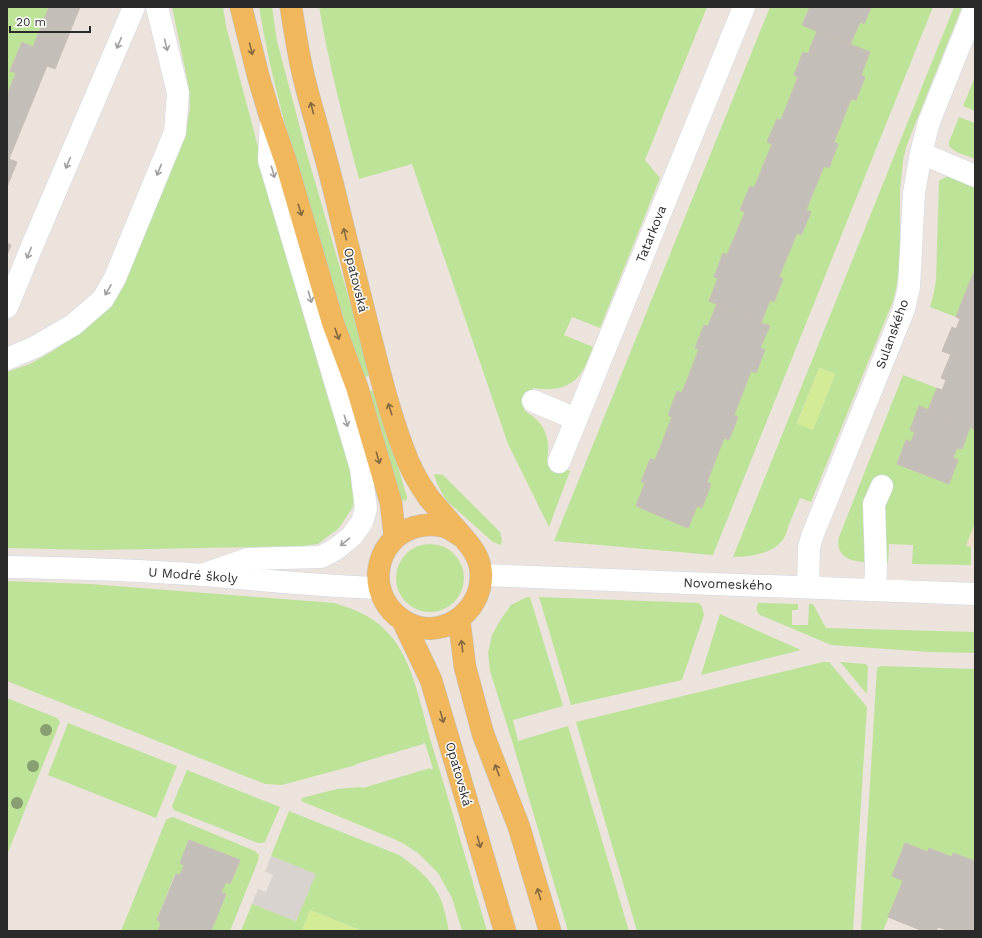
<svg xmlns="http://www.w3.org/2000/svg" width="982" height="938" viewBox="0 0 982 938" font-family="'Work Sans',sans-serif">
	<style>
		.education { fill: #eeddcb }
		.green { fill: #bde398; fill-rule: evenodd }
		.pitch { fill: #d3eb94 }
		.plaza { fill: #d8d3cf }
		.building { fill: #c4beb8; stroke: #c8beb6 }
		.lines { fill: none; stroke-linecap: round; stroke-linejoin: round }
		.minor-casing { stroke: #d1d7e3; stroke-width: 23 }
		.major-casing { stroke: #c3c3c3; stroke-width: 23 }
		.minor { stroke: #fff; stroke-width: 22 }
		.major { stroke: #f1b75c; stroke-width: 22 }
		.tree { fill: #889f71 }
		.oneway { stroke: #9f9f9f }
		.oneway2 { stroke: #846940 }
		.labels { text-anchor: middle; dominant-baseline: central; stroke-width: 3; stroke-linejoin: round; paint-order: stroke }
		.street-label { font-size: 13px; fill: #2a2a2a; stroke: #fff }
	</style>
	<rect width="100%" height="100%" fill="#ece3dc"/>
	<path class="education" d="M975 523V547H965Z"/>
	<path class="green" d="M7 7H49L33 47 22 42 10 70 16 73 7 95Z
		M172 7H223L226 26 275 211 327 395 353 472 355 492 353 507 339 528 318 544 303 546 96 550 7 548V372L30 364 53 351 87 327 186 130 190 108 189 88Z
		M259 7H272L277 41 305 147 371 375 362 378C343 327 329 274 313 222 292 151 271 80 259 7Z
		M319 7H707L645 160 660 178 600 328 572 317 564 335 593 347C590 354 587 363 583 370 572 389 553 391 533 388L524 410C528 413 533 416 537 420 548 431 550 446 547 461L570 471 549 527 508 444 412 164 359 179C344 122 329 65 319 7Z
		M770 7H810L802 25 817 31 808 54 803 52 794 75 798 77 781 120 777 119 768 142 772 144 754 188 750 187 740 210 745 212 727 255 723 254 714 276 718 278 717 304 708 326 704 325 695 348 699 349 682 393 677 391 668 415 672 417 655 460 650 459 641 482 645 483 637 506 688 528 697 506 702 507 711 484 707 482 724 438 729 440 738 417 734 415 751 371 756 373 765 350 760 348 769 326 761 323 770 300 774 302 783 279 779 277 797 233 801 235 810 212 806 210 824 166 829 168 838 144 834 142 851 99 856 100 865 77 861 75 850 45 860 22 864 24 871 7H933L713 555 554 541Z
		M954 7H962L906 147 903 161 900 189V262L896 289 893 301 811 502 800 498C796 508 792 517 788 527 787 531 786 535 784 538 774 554 750 557 733 557ZM819 368 835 374 813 430 797 423Z
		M975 77V111L963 106Z
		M959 117 975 123V159C966 155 955 153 949 146V142Z
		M951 175 975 183V272H974L956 317 930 307 934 292 936 280 939 181 944 178Z
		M903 375 937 388 928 410 915 432 911 442 906 440 897 463 949 484 958 460 953 458 957 448 962 449 970 427 975 430V523L966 546 971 547V565L912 564 913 545 889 544 888 563C869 562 833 566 839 537Z
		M375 390 407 497V499L405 501 401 499 368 392Z
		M437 474 443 475 500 532 502 539 501 545 493 542 449 503C442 495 438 486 434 475Z
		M396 578a34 34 0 1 1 68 0a34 34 0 1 1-68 0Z
		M7 581 90 584 334 603C360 611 377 618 394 640 415 668 422 712 432 745 451 807 469 869 487 931H462L452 898 438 873 418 853 404 844 394 839 301 801 302 798 337 789 362 787 363 788 430 768 431 770 433 769 425 743H423V744L356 764V765L282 785 265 784 7 681Z
		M527 597H530L563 706 513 720 518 741 568 726 629 931H568L513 744 490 671 488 653 492 635 501 619 511 605Z
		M539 597 699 603 702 607 704 615 682 680 571 705Z
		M758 603 798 604V610H792V625H808L809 604H813L826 628 975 632V653L929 652 831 645 760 615C756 611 756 608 758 603Z
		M720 614 801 650 701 675Z
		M823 662H829L867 707 853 931H637L576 722Z
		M840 662 865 664 868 666 867 694Z
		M881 666 975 669V861L953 853 952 857 930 848 928 852 905 843 892 876 903 881 883 931H861L877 668Z
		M7 698 57 718 60 722 7 855Z
		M68 723 177 766 156 818 48 775Z
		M187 770 280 807 265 842 261 843H258L174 810 172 806Z
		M289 811 399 855C413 865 428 876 437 892 444 903 446 918 449 931H362L310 910 302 931H241L252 904 296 921 315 874 271 856Z
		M173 817 255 851 259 855 258 861 230 931H211L226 894 221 892 226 882 230 884 240 861 190 840 180 863 184 865 180 875 175 874 157 919 161 922 158 931 153 930 152 931H121L166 820 170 818Z"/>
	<path class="pitch" d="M819 368 835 374 813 430 797 424Z
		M310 910 362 931H302Z"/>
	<path class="plaza" d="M271 856 316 874 296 921 252 904 258 889 266 892 273 875 265 872Z"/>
	<path class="building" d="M49 7H80L55 69 47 66 9 159 17 162 7 187V95L16 73 10 71 22 42 33 47Z
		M810 7H871L864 24 860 22 850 45 802 25Z
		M817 31 870 52 861 75 865 77 856 100 851 99 834 142 838 144 829 168 824 166 806 210 811 212 801 235 797 233 779 277 783 279 774 302 770 300 761 323 709 301 718 278 714 277 723 253 727 255 745 212 740 210 750 186 754 188 772 144 767 142 777 119 781 120 798 77 794 75 803 52 808 54Z
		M7 243 11 245 7 255Z
		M974 272H975V299L965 294Z
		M965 294 975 299V364L942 351 952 327 956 329 960 319 956 317Z
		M717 304 761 323 770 326 760 348 765 350 756 373 751 371 734 415 738 417 729 440 724 438 707 482 711 484 702 508 697 506 688 528 636 506 645 483 641 482 650 459 655 460 672 417 668 415 677 391 682 393 699 349 695 348 704 325 708 326Z
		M951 354 975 364V430L970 427 928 410 937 388 942 390 946 380 941 378Z
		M919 406 970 427 962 449 957 448 953 458 958 460 949 484 897 464 906 440 911 442 915 432 910 430Z
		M189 840 240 860 230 884 226 882 221 892 226 894 211 931H158L161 922 157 920 176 874 180 875 184 865 180 863Z
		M905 843 928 852 929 848 952 857 953 853 975 861V931H949L938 927 936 931H923L888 917 903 881 892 876Z"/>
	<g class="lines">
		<defs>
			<path id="minor" d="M921 153 975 176
				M7 307 33 244 134 7
				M7 359 35 347 73 325 103 299 115 278 175 132 178 93 157 7
				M533 401 576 419
				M559 462 744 7
				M7 567C73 568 138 570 204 575 262 580 320 586 379 588
				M202 575 248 559 321 557 336 549 352 536 362 522 366 509 361 468 269 160 271 119
				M481 575 975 594
				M808 587 809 547 813 534 904 309 909 287 914 193 921 153 929 122 975 7
				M875 590 876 567 874 504 882 486"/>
			<path id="major" d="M241 7 259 79 271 119 286 162 333 323 357 387 391 503 395 538
				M291 7C295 33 299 60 306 86 316 124 328 163 337 202 347 242 357 282 367 323 378 366 388 409 404 451 410 468 419 484 429 498 438 508 446 518 455 528 467 542 480 554 481 573 483 613 439 643 404 621 365 597 372 540 415 527 425 524 436 524 446 527 451 529 456 533 461 536
				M459 619 465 667 483 734 519 827 550 931
				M403 621 431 680 505 931"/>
		</defs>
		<use href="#minor" class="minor-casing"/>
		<use href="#major" class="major-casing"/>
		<use href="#minor" class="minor"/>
		<use href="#major" class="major"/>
	</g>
	<g class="tree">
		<circle cx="46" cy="730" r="6"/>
		<circle cx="33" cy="766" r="6"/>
		<circle cx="17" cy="803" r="6"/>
	</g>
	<defs><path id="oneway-shaft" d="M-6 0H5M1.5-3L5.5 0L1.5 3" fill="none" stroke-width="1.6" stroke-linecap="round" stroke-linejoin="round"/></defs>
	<g class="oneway">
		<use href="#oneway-shaft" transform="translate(119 43) rotate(113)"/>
		<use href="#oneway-shaft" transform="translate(166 45) rotate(76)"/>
		<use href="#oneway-shaft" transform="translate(68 163) rotate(113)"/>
		<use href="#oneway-shaft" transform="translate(159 170) rotate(112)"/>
		<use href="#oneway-shaft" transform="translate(273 172) rotate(74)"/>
		<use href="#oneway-shaft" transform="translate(29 253) rotate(112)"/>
		<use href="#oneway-shaft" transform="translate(108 290) rotate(120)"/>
		<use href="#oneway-shaft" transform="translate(310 297) rotate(74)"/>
		<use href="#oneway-shaft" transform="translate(346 421) rotate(73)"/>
		<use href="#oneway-shaft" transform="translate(345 542) rotate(140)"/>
	</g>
	<g class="oneway2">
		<use href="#oneway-shaft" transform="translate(251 49) rotate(76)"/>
		<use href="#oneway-shaft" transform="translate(312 108) rotate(-105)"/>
		<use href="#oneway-shaft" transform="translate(300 210) rotate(73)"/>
		<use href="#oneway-shaft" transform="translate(345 234) rotate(-104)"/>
		<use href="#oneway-shaft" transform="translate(337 334) rotate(71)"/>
		<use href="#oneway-shaft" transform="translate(390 409) rotate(-108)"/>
		<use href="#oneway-shaft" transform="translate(378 458) rotate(74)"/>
		<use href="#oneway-shaft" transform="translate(462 646) rotate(-97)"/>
		<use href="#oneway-shaft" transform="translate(442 717) rotate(74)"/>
		<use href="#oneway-shaft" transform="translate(497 770) rotate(-111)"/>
		<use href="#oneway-shaft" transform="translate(479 842) rotate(74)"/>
		<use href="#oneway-shaft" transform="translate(539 894) rotate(-106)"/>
	</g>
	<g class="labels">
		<g class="street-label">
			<text transform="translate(651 234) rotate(-68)">Tatarkova</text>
			<text transform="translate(356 280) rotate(76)">Opatovská</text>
			<text transform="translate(892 334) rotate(-70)">Sulanského</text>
			<text transform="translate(193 575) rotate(4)">U Modré školy</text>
			<text transform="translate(728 584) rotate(2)">Novomeského</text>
			<text transform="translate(459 774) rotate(74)">Opatovská</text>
		</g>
	</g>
	<rect width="982" height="938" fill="none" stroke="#2a2a2a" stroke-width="16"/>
	<path d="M10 26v6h80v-6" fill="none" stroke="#2a2a2a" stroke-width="2"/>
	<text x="16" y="26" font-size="12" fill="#2a2a2a" stroke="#ffffff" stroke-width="3" paint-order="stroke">20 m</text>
</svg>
